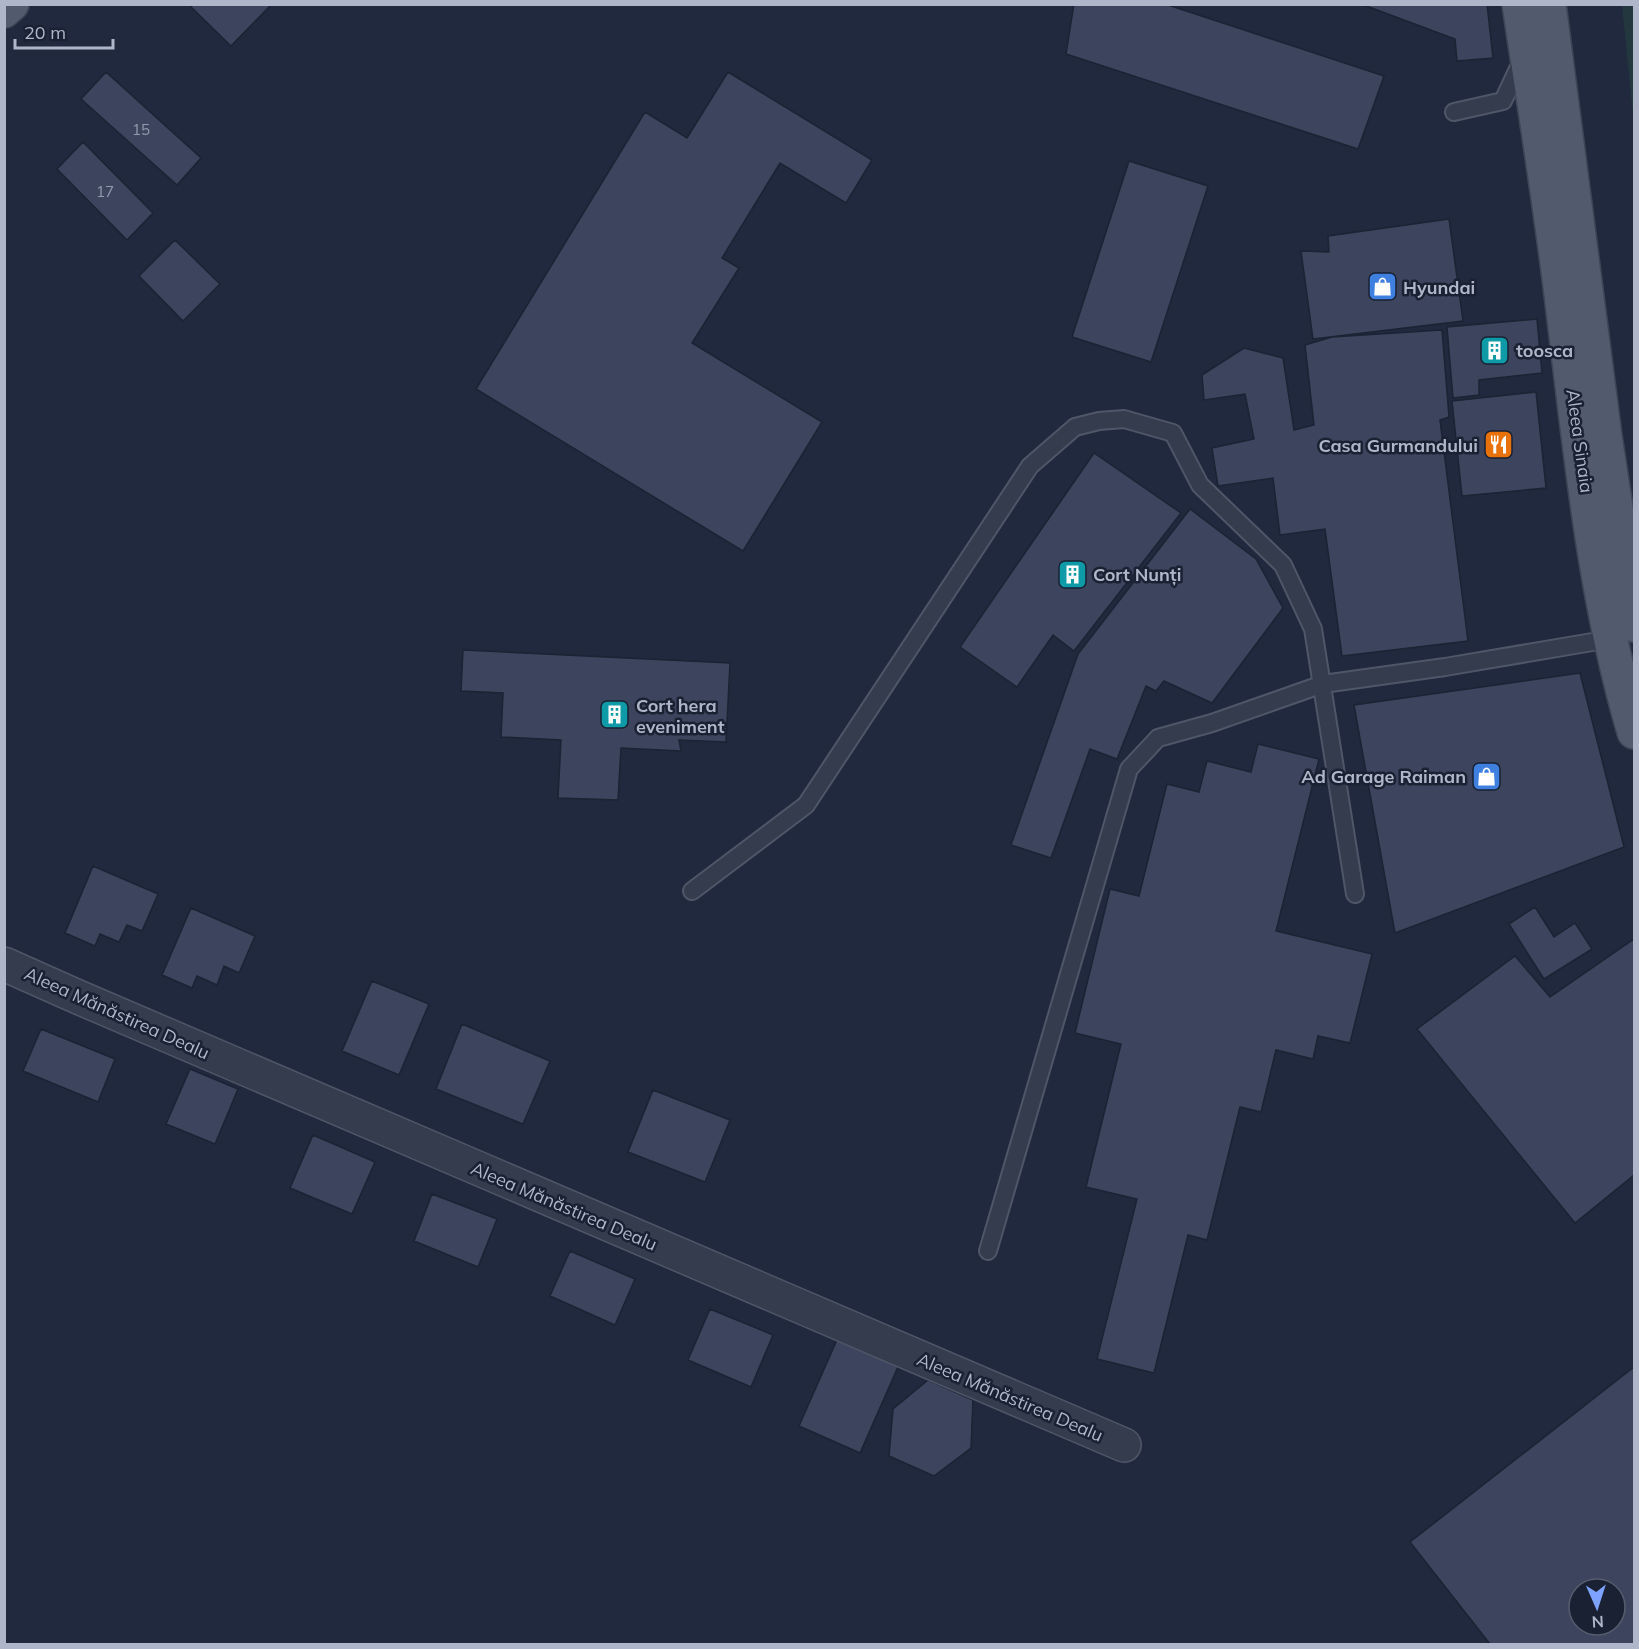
<svg xmlns="http://www.w3.org/2000/svg" width="1639" height="1649" viewBox="0 0 1639 1649" font-family="Mulish,sans-serif">
	<style>
		.green { fill: #22383e }
		.building { fill: #3c455d; stroke: #1b2334; stroke-width: 1.5; fill-rule: evenodd }
		.lines { fill: none; stroke-linecap: round; stroke-linejoin: round }
		.lane-casing { stroke: #4f5668; stroke-width: 20 }
		.street-casing { stroke: #4f5668; stroke-width: 36 }
		.primary-casing { stroke: #3d4556; stroke-width: 36 }
		.lane { stroke: #343c4d; stroke-width: 16 }
		.street { stroke: #343c4d; stroke-width: 33 }
		.primary { stroke: #525a6d; stroke-width: 33 }
		.labels { text-anchor: middle; dominant-baseline: central; stroke-width: 5; stroke-linejoin: round; paint-order: stroke }
		.number-label { font-size: 15px; fill: #929aae }
		.poi-label { font-size: 18px; font-weight: bold; fill: #afb6c9; stroke: #192132; text-anchor: start }
		.street-label { font-size: 18px; fill: #afb6c9; stroke: #192132 }
	</style>
	<rect width="100%" height="100%" fill="#20293d"/>
	<path class="green" d="M1622 5H1634V125Z"/>
	<path class="building" d="M193 4H272L231 46 191 7Z
		M1074 4H1165L1384 76 1358 149 1066 54Z
		M1361 4H1487L1493 58 1457 61 1455 39Z
		M106 72 201 158 177 185 81 99Z
		M728 72 872 160 846 203 780 163 722 258 739 268 692 343 822 422 743 551 476 389 645 112 687 138Z
		M83 142 153 213 127 240 57 169Z
		M1129 161 1208 186 1151 362 1072 337Z
		M1449 219 1463 321 1313 339 1301 251 1329 252 1328 236Z
		M175 240 220 284 183 321 139 276Z
		M1537 319 1542 373 1479 380V395L1453 398 1447 327Z
		M1442 330 1449 417 1440 420 1468 641 1342 656 1325 529 1280 535 1273 478 1218 486 1212 448 1254 439 1245 394 1204 400 1202 375 1244 348 1283 358 1294 430 1314 425 1305 345 1332 337Z
		M1536 392 1546 488 1462 496 1452 401Z
		M1094 453 1181 513 1074 651 1053 635 1017 687 960 647Z
		M1190 509 1256 559 1283 608 1212 703 1164 681 1156 691 1146 686 1117 759 1090 749 1051 858 1011 845 1078 654Z
		M463 650 730 663 726 742 679 740 681 751 621 748 618 800 558 798 561 740 501 737 503 693 461 691Z
		M1580 673 1624 847 1395 933 1354 705Z
		M1258 744 1319 759 1276 931 1372 954 1350 1043 1318 1036 1313 1059 1276 1050 1261 1112 1240 1107 1207 1240 1188 1235 1154 1373 1097 1359 1137 1199 1086 1187 1121 1044 1075 1033 1110 889 1139 896 1167 784 1199 792 1207 761 1251 772Z
		M93 866 158 894 142 931 127 925 119 942 100 934 95 946 65 933Z
		M1535 907 1554 937 1575 923 1592 949 1544 979 1509 924Z
		M191 908 255 936 239 973 224 966 217 985 197 976 192 988 162 975Z
		M1634 939V1175L1575 1223 1417 1029 1515 956 1550 997Z
		M372 981 429 1004 399 1075 342 1051Z
		M462 1024 550 1061 523 1124 436 1089Z
		M41 1029 115 1059 98 1102 23 1071Z
		M190 1069 238 1089 215 1144 166 1124Z
		M653 1090 730 1120 705 1182 628 1152Z
		M313 1135 375 1162 352 1214 290 1188Z
		M432 1194 497 1219 478 1267 414 1241Z
		M570 1251 635 1279 615 1325 550 1296Z
		M710 1309 773 1335 751 1387 688 1360Z
		M840 1333 901 1360 860 1453 799 1426Z
		M1634 1367V1644H1490L1410 1542ZM1579 1589H1615V1625H1579Z
		M928 1380 973 1400 971 1448 934 1476 889 1456 893 1409Z"/>
	<g class="lines">
		<defs>
			<path id="lane" d="M1454 112 1503 101 1518 69
				M692 891 806 805 1030 466 1075 427 1099 421 1124 419 1173 433 1200 485 1283 565 1313 629 1355 894
				M988 1251 1129 769 1158 738 1212 723 1323 684 1445 667 1610 639"/>
			<path id="street" d="M4 964 78 997 1124 1445"/>
			<path id="primary" d="M1519 4C1534 106 1551 208 1563 311 1580 450 1594 597 1634 732
				M1549 4 1605 436 1634 625
				M4 11 12 4"/>
		</defs>
		<use href="#lane" class="lane-casing"/>
		<use href="#street" class="street-casing"/>
		<use href="#primary" class="primary-casing"/>
		<use href="#lane" class="lane"/>
		<use href="#street" class="street"/>
		<use href="#primary" class="primary"/>
	</g>
	<defs>
		<symbol id="shop-square" viewBox="-11 -11 22 22"><rect x="-9" y="-9" width="18" height="18" rx="4" fill="#3f7fe0" stroke="#192132"/><path d="M-5-2.5h2.3a2.7 3.5 0 0 1 5.4 0H5L5.5 6h-11ZM-1.5-2.5h3a1.5 2.3 0 0 0-3 0Z" fill="#fff"/></symbol>
		<symbol id="building-square" viewBox="-11 -11 22 22"><rect x="-9" y="-9" width="18" height="18" rx="4" fill="#0f9aa8" stroke="#192132"/><path d="M-4-6H4V6H1V3H-1V6H-4ZM-2.5-4.3h1.7v1.8h-1.7ZM.8-4.3h1.7v1.8H.8ZM-2.5-1h1.7V.8h-1.7ZM.8-1h1.7V.8H.8Z" fill="#fff"/></symbol>
		<symbol id="restaurant-square" viewBox="-11 -11 22 22"><rect x="-9" y="-9" width="18" height="18" rx="4" fill="#e8710a" stroke="#192132"/><path d="M-5-6h1v4h1v-4h1v4h1v-4h1v5L-1.5 .5V6h-2V.5L-5-1ZM5-6V6H3V1.5H1.5Q1.5-4 5-6Z" fill="#fff"/></symbol>
	</defs>
	<g fill-rule="evenodd">
		<use href="#shop-square" x="1366" y="270" width="33" height="33"/>
		<use href="#building-square" x="1478" y="334" width="33" height="33"/>
		<use href="#restaurant-square" x="1482" y="428" width="33" height="33"/>
		<use href="#building-square" x="1056" y="558" width="33" height="33"/>
		<use href="#building-square" x="598" y="698" width="33" height="33"/>
		<use href="#shop-square" x="1470" y="760" width="33" height="33"/>
	</g>
	<g class="labels">
		<g class="number-label">
			<text x="141" y="129">15</text>
			<text x="105" y="191">17</text>
		</g>
		<g class="poi-label">
			<text x="1403" y="287">Hyundai</text>
			<text x="1516" y="350">toosca</text>
			<text x="1478" y="445" text-anchor="end">Casa Gurmandului</text>
			<text x="1093" y="574">Cort Nunți</text>
			<text x="636" y="705">Cort hera<tspan x="636" dy="21">eveniment</tspan></text>
			<text x="1466" y="776" text-anchor="end">Ad Garage Raiman</text>
		</g>
		<g class="street-label">
			<text transform="translate(1580 441) rotate(82)">Aleea Sinaia</text>
			<text transform="translate(117 1013) rotate(24)">Aleea Mănăstirea Dealu</text>
			<text transform="translate(564 1206) rotate(23)">Aleea Mănăstirea Dealu</text>
			<text transform="translate(1010 1397) rotate(23)">Aleea Mănăstirea Dealu</text>
		</g>
	</g>
	<rect width="1639" height="1649" fill="none" stroke="#afb6c9" stroke-width="12"/>
	<g transform="translate(1597 1607) rotate(177)"><circle r="28" fill="#192132" stroke="#555d6e" stroke-width="1.5"/>
	<path d="M0-4.5L10 22L0 15L-10 22Z" fill="#7ea2ff"/>
	<text y="-9" font-size="16" font-weight="bold" text-anchor="middle" fill="#afb6c9">N</text>
	</g>
	<path d="M15 39v9h98v-9" fill="none" stroke="#afb6c9" stroke-width="3"/>
	<text x="24" y="39" font-size="18" fill="#afb6c9" stroke="#192132" stroke-width="4.5" paint-order="stroke">20 m</text>
</svg>
